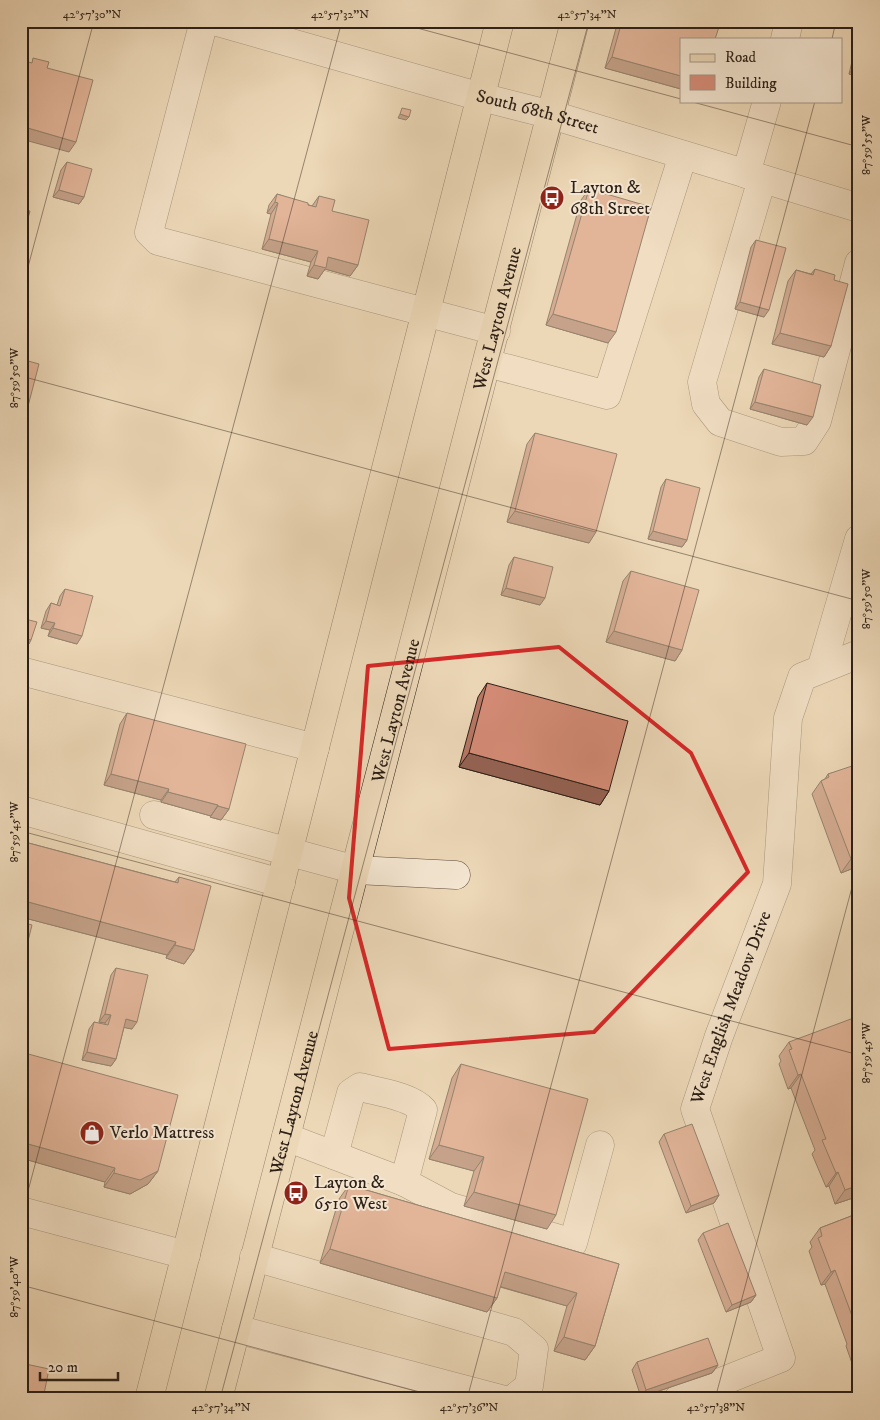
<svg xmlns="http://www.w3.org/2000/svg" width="880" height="1420" viewBox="0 0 880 1420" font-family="'IM FELL DW Pica',serif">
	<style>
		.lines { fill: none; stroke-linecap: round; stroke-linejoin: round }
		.minor-casing { stroke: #5c4d3e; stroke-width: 29 }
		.major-casing { stroke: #2c1f16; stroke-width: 29 }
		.minor { stroke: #f3e5d0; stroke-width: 28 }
		.major { stroke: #ecd7b7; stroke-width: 28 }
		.wall { fill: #b77866; stroke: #2c1f16 }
		.shaded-wall { fill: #956253; stroke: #2c1f16 }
		.building { fill: #d58c77; stroke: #2c1f16 }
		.marked { fill: none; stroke: #d62828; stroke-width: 4; stroke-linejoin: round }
		.ticks { fill: none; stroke: #2c1f16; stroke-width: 1; stroke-opacity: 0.45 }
		.labels { text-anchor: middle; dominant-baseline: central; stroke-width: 4; stroke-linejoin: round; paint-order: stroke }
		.street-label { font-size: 18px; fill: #2c1f16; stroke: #f3e5d0 }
		.poi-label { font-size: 18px; fill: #2c1f16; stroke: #f3e5d0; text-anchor: start }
		.neatline { fill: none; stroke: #2c1f16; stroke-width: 2 }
		.ticks-label { font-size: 12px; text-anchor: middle; fill: #2c1f16 }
	</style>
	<rect width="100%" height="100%" fill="#ecd7b7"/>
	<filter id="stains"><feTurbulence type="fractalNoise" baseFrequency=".004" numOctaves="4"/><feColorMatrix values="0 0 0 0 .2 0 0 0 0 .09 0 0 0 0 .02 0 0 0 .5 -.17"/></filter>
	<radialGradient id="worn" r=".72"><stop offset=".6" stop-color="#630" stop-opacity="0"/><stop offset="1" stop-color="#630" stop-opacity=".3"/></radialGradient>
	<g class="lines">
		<defs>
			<g id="minor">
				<path d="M204 21 149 232 158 241 496 331"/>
				<path id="s1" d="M214 21 481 97 552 115 859 208"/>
				<path d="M785 39 789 21"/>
				<path d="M746 174 767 101"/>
				<path d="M762 179 702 382 706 404 720 422 781 442 804 441 817 421 859 263"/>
				<path d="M487 363 607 395 683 155"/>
				<path d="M821 669 859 539"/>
				<path d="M21 671 315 748"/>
				<path d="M21 810 281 883"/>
				<path d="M154 815 356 870 456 875"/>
				<path d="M286 1137 404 1182 451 1207 573 1243 600 1145"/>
				<path d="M334 1155 351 1093 360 1087C378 1092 411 1096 423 1110L404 1182"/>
				<path d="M21 1211 186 1255"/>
				<path d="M254 1257 514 1332 534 1349 529 1386 513 1399"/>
				<path d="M236 1329 501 1399"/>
				<path id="s2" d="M678 1399 781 1358 695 1109 719 1036 777 884 788 718 802 677 859 654"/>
			</g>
			<g id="major">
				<path d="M149 1399 500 21"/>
				<path id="s3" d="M218 1399 575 21"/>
			</g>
		</defs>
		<use href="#minor" class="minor-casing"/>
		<use href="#major" class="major-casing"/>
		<use href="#minor" class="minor"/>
		<use href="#major" class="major"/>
	</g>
	<path class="wall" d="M618 21H711L681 39V89L605 68Z
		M859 42V77L849 74 856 45Z
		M67 162 84 197 79 204 53 197 61 170Z
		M589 189 608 343 546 325 581 200Z
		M277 194 312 206 319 196 332 211 358 265 350 276 325 269 318 279 307 276 311 262 262 249 271 214 267 213 269 205Z
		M756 240 764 317 735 309 751 247Z
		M815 269 831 346 824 357 772 344 788 281 796 270 811 274Z
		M764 369 807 425 750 409 759 377Z
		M535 433 589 543 507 522 527 444Z
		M666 479 687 540 682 547 648 539 661 487Z
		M514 557 540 605 501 595 509 565Z
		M631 571 682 650 675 661 606 642 623 581Z
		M65 589 77 644 48 636 50 630 41 628 46 611 51 603 57 605 60 596Z
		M487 683 609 791 600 805 459 767 478 697Z
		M127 713 229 809 221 820 210 817 211 816 161 802V800L104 785 120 724Z
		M859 766V866L841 873 812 794 821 781 825 779 828 774Z
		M21 841 175 882 179 877 194 950 184 964 166 958 167 955 21 917Z
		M116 968 132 1029 124 1027 116 1059 111 1066 82 1060 89 1029 94 1022 105 1025V1023L99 1022 111 975Z
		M789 1042 859 1196 835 1204 829 1186 826 1187 812 1154 815 1150 791 1088 788 1089 779 1064 781 1061 779 1056Z
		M21 1052 158 1171 148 1184 130 1194 104 1187 105 1182 21 1158Z
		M461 1064 547 1229 464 1206 474 1171 429 1159 452 1078Z
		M664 1134 719 1195 714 1203 686 1213 659 1142Z
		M349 1185 619 1264 595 1346 585 1360 554 1351 567 1306 500 1287 497 1298 487 1312 320 1263 339 1199Z
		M859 1213V1375L856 1368 854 1369 846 1346 847 1344 825 1284 821 1285 809 1251 812 1247 810 1242 820 1228Z
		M703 1233 756 1295 751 1302 726 1312 698 1240Z
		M637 1362 718 1365 712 1373 641 1397 632 1370Z"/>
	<path class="shaded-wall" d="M612 57 681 76V89L605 68Z
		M854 67 859 68V77L849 74Z
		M400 114 409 117 406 120 398 118Z
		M21 126 76 142 69 152 21 139Z
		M59 190 84 197 79 204 53 197Z
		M275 202 278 203 271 214 267 213Z
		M269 239 318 251 311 262 262 249Z
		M328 257 358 265 350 276 325 269 318 279 307 276 314 265Z
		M740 302 769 310 764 317 735 309Z
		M553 314 616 332 608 343 546 325Z
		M780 333 831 346 824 357 772 344Z
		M755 402 813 417 807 425 750 409Z
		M515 511 596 532 589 543 507 522Z
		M653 531 687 540 682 547 648 539Z
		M506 588 545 598 540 605 501 595Z
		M46 621 55 623 50 630 41 628Z
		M53 628 82 636 77 644 48 636Z
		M614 631 682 650 675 661 606 642Z
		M21 637 31 640 29 644 21 642Z
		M469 753 609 791 600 805 459 767Z
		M111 774 169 789 161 800 104 785Z
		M168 792 218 805 211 816 161 802Z
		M218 806 229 809 221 820 210 817Z
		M859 856V866L841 873 851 859Z
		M21 900 176 942 167 955 21 917Z
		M21 940 28 941 25 945 21 944Z
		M175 945 194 950 184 964 166 958Z
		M105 1014 111 1015 105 1023 99 1022Z
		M126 1019 137 1022 132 1029 121 1027Z
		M87 1052 116 1059 111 1066 82 1060Z
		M801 1074 791 1088 788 1089 798 1075Z
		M21 1142 115 1168 105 1182 21 1158Z
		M439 1145 484 1157 474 1171 429 1159Z
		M158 1171 148 1184 130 1194 104 1187 114 1173Z
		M838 1172 829 1186 826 1187 836 1173Z
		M859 1185V1196L835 1204 845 1190Z
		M474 1192 556 1215 547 1229 464 1206Z
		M719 1195 714 1203 686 1213 691 1206Z
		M330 1249 497 1298 487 1312 320 1263Z
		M835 1270 825 1284 821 1285 831 1272Z
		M505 1272 577 1293 567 1306 495 1285Z
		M756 1295 751 1302 726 1312 732 1305Z
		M564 1337 595 1346 585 1360 554 1351Z
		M718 1365 712 1373 641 1397 646 1390Z"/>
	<path class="building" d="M622 21H711L720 24 715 39H681V76L612 57Z
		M859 48V68L854 67Z
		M33 58 49 62 47 68 93 80 76 142 21 126V60L32 63Z
		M402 108 411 110 409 117 400 114Z
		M67 162 92 169 84 197 59 190Z
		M589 189 651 207 616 332 553 314Z
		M277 194 308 203V205L316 207 319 196 335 200 332 211 369 220 358 265 328 257 326 268 314 265 318 251 269 239 278 203 275 202Z
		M21 209 30 211 21 243Z
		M756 240 786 248 769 310 740 302Z
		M815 269 835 275 834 280 848 284 831 346 780 333 796 270 813 275Z
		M21 359 39 364 21 433Z
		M764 369 821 385 813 417 755 402Z
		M535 433 617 454 596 532 515 511Z
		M666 479 700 488 687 540 653 531Z
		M514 557 553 567 545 598 506 588Z
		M631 571 699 590 682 650 614 631Z
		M65 589 93 596 82 636 53 628 55 623 46 621 51 603 60 606Z
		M21 618 37 622 31 640 21 637Z
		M487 683 628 721 609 791 469 753Z
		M127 713 246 744 229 809 218 806V805L168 792 169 789 111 774Z
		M852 766 854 768 859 766V856L851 859 821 781 829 777 828 774Z
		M21 841 178 883 179 877 211 886 194 950 175 945 176 942 21 900Z
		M21 922 32 925 28 941 21 940Z
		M116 968 148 975 137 1022 126 1019 116 1059 87 1052 94 1022 108 1025 111 1015 105 1014Z
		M859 1016V1185L845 1190 838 1172 836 1173 822 1140 826 1139 801 1074 798 1075 789 1050 792 1049 789 1042Z
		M21 1052 178 1095 158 1171 140 1180 114 1173 115 1168 21 1142Z
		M461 1064 588 1099 556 1215 474 1192 484 1157 439 1145Z
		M692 1124 719 1195 691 1206 664 1134Z
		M349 1185 619 1264 595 1346 564 1337 577 1293 505 1272 497 1298 330 1249Z
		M859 1213V1341L856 1333 858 1332 835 1270 831 1272 818 1238 822 1236 820 1228Z
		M728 1223 756 1295 732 1305 703 1233Z
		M708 1338 718 1365 646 1390 637 1362Z
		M21 1363 49 1369 43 1399H21Z"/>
	<path d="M0 0H880V1420H0ZM559 647 691 753 748 872 594 1032 389 1049 349 898 368 666Z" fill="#ecd7b7" fill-opacity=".55" fill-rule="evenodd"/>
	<path class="marked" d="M559 647 691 753 748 872 594 1032 389 1049 349 898 368 666Z"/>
	<path class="ticks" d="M391 21 681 99M832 39 836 21M689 101 859 147M21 293 94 21M21 376 859 601M21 831 859 1055M21 1217 342 21M21 1285 446 1399M220 1399 589 21M467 1399 815 101M715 1399 859 861"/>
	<defs>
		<symbol id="bus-disc" viewBox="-11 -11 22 22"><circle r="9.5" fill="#8f2418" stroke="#f3e5d0"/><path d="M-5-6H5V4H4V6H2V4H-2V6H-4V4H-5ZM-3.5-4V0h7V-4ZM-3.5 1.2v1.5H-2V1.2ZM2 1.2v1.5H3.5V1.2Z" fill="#fff"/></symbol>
		<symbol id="shop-disc" viewBox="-11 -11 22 22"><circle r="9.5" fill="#8f2418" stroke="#f3e5d0"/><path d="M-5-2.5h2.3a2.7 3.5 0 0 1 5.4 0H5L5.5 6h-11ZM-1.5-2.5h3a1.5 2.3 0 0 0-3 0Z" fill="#fff"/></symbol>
	</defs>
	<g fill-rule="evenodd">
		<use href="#bus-disc" x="538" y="184" width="28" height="28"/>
		<use href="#shop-disc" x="78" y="1119" width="28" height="28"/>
		<use href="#bus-disc" x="282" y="1179" width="28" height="28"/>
	</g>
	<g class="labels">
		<g class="street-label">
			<text stroke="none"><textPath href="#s1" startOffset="336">South 68th Street</textPath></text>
			<text stroke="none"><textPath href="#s3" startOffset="1116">West Layton Avenue</textPath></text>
			<text stroke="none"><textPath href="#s3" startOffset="711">West Layton Avenue</textPath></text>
			<text stroke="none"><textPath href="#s2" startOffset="482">West English Meadow Drive</textPath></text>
			<text stroke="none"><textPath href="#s3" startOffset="306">West Layton Avenue</textPath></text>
		</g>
		<g class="poi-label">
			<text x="570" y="188">Layton &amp;<tspan x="570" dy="21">68th Street</tspan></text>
			<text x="110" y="1133">Verlo Mattress</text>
			<text x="314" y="1183">Layton &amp;<tspan x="314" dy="21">6510 West</tspan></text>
		</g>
	</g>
	<rect width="880" height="1420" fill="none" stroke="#ecd7b7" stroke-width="55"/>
	<rect x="680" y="38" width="162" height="65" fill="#f3e5d0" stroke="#a39686"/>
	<rect x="690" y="54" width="25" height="8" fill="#ecd7b7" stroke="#a39686"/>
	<text x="725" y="62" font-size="15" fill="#2c1f16">Road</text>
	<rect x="690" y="75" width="25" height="15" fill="#d58c77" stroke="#a39686"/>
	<text x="725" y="88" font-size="15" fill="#2c1f16">Building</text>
	<path d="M40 1372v8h78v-8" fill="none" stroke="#2c1f16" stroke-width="2.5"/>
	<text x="48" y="1372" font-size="15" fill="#2c1f16" stroke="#f3e5d0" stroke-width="4" paint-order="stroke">20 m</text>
	<rect x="28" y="28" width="824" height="1364" class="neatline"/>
	<g class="ticks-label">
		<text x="92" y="18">42°57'30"N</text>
		<text x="340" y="18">42°57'32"N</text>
		<text x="587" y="18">42°57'34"N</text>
		<text transform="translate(866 145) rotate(-90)" y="4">87°59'55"W</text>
		<text transform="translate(14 378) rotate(-90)" y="4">87°59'50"W</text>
		<text transform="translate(866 599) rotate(-90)" y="4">87°59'50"W</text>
		<text transform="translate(14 832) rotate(-90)" y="4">87°59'45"W</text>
		<text transform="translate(866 1053) rotate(-90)" y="4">87°59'45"W</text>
		<text transform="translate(14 1287) rotate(-90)" y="4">87°59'40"W</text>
		<text x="221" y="1411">42°57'34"N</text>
		<text x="469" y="1411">42°57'36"N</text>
		<text x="716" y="1411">42°57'38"N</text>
	</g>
	<rect width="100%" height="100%" filter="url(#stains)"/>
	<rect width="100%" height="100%" fill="url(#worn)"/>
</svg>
